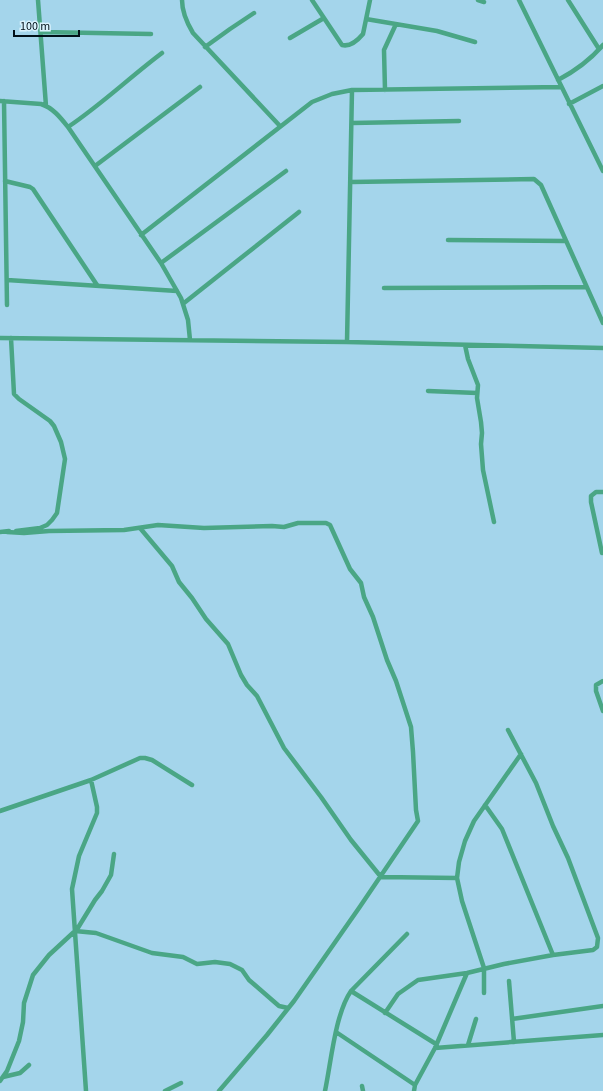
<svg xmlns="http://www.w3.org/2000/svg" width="603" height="1091" viewBox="0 0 603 1091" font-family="'Source Sans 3',sans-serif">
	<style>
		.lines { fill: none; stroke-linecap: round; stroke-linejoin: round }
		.minor { stroke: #4aa685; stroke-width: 4.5 }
	</style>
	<rect width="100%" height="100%" fill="#a4d5eb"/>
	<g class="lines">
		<path class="minor" d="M38 0 46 106
			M182 0C182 12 187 23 193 33L280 126
			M312 0 342 45C350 47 358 40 363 34L370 0
			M478 0 484 2
			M519 0 603 171
			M568 0 599 49
			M366 19 437 31 475 42
			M41 32 151 34
			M290 38 324 18
			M205 47 230 29 254 13
			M558 80C575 71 591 59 603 45
			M385 90 384 50 396 24
			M0 101 41 104C53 108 60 117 68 127L161 263 181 298 188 320 190 340
			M4 101 7 305
			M569 104 603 86
			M352 123 459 121
			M68 127C101 105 130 77 162 53
			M95 166 200 87
			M5 181 30 187 33 189 97 285
			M351 182 534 179 541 185 603 323
			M141 235 312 102 332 94 352 90 561 87
			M448 240 565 241
			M161 263 286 171
			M7 280 177 291
			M384 288 586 287
			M184 303 299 212
			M0 338 347 342 603 348
			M11 338 14 394 19 399 50 421 54 426 61 442 65 459 57 513 52 520 47 525 40 528 16 531
			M347 342 352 90
			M465 345 468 359 478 385 477 398 481 422 482 433 481 444 483 470 494 522
			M428 391 477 393
			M140 528 172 566 179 582 192 598 206 619 228 644 241 675 247 685 257 696 284 748 321 797 351 840 381 877 457 878
			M0 532 9 531
			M7 532 24 533 49 531 124 530 158 525 204 528 272 526 284 527 298 523H326L330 525 350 569 361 583 364 597 373 617 387 660 396 681 411 727 413 752 416 810 418 821 359 908 294 1001 267 1035 219 1091
			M602 553 591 502V496L596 492H603
			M603 681 596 685V691L603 711
			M508 730 536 783 553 826 568 858 598 938 597 947 593 950 553 955
			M0 811 91 780 140 758H145L152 760 192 785
			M76 931 95 900 102 891 111 875 114 854
			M509 981 514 1042
			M351 991 436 1044
			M484 993V968L462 901 457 878 459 862 465 841 474 821 521 754
			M385 1013 398 994 418 980 467 973 504 964 553 955 502 829 485 805
			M512 1019 603 1006
			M336 1032 415 1085
			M468 1045 476 1019
			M435 1048 603 1035
			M3 1077 20 1073 29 1065
			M0 1081 7 1071 19 1041 23 1022 24 1003 33 975 49 955 75 931 96 933 152 953 183 957 197 964 215 962 230 964 242 970 249 980 279 1006 288 1008
			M362 1086 363 1091
			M86 1091 72 889 79 856 97 813V807L91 780
			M165 1091 181 1083
			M325 1091C331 1063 335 1014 351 991L407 934
			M414 1091 415 1085 435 1048 467 973"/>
	</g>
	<path d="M14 30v6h65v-6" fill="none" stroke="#011018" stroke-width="2"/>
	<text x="20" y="30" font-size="12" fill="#011018" stroke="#d9f2fd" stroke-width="3" paint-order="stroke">100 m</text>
</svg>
